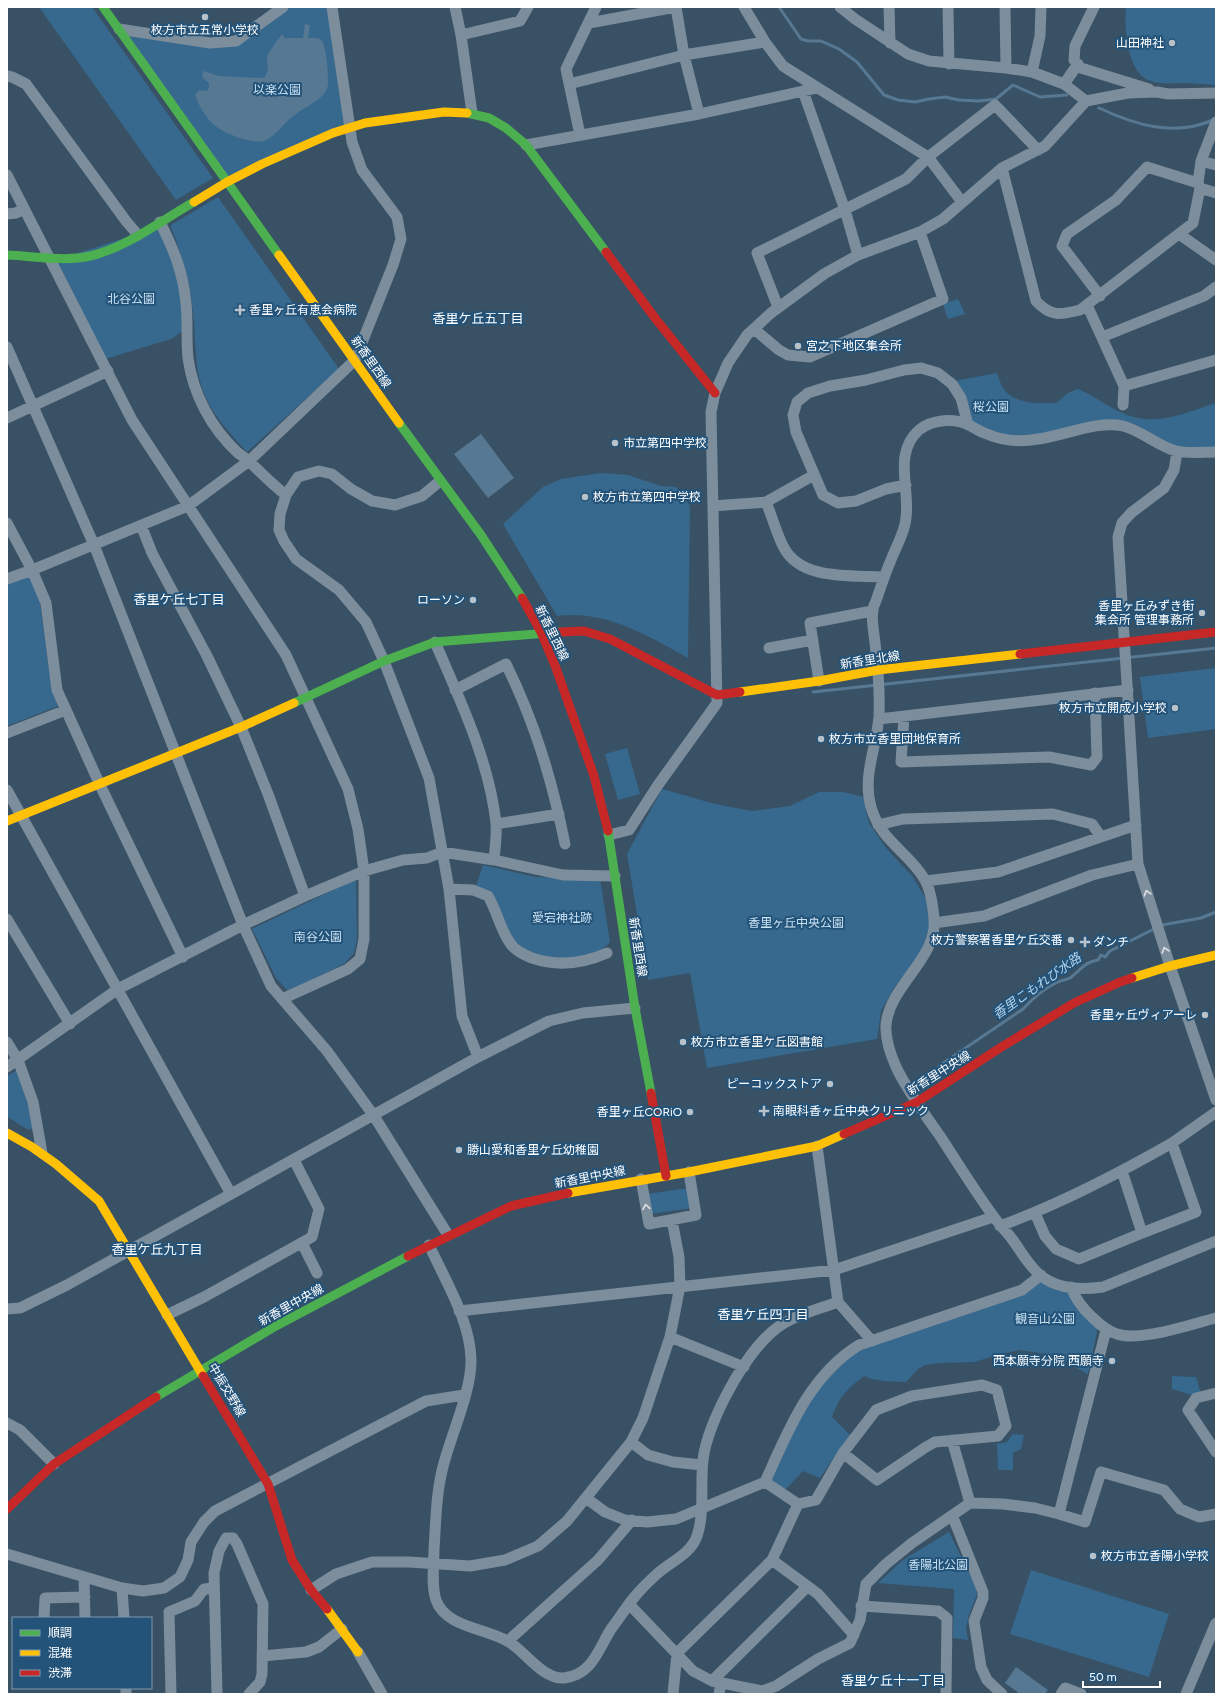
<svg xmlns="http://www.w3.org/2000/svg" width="1223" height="1701" viewBox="0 0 1223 1701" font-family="Figtree,'Noto Sans JP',sans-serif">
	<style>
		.green { fill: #37698f }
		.water { fill: #577892 }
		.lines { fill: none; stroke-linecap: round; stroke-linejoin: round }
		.stream { stroke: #577892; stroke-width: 3 }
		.street { stroke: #7c8d9c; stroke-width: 11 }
		.fast { stroke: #4caf50; stroke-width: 9 }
		.slow { stroke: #ffc107; stroke-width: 9 }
		.jam { stroke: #c62828; stroke-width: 9 }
		.oneway { stroke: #dee2e6 }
		.poi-dot { fill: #b9c2c9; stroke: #245379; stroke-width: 1.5 }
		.labels { text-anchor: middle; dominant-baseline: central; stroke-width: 4; stroke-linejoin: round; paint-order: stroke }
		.poi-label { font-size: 12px; fill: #fff; stroke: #245379; text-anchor: start }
		.park-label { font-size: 12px; fill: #c8e1f3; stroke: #245379 }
		.street-label { font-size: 12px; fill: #fff; stroke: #245379 }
		.neighbourhood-label { font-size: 13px; fill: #fff; stroke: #245379 }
		.water-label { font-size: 13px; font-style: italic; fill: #b1d3ec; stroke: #245379 }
	</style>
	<rect width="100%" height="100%" fill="#385165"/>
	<path class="green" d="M39 7H92L213 178 176 200Z
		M285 7H332L349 127 227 182 121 32 236 41Z
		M1126 7H1216V85C1206 84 1195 84 1185 83 1173 83 1160 85 1148 80 1127 71 1124 27 1126 7Z
		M218 197 339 369 247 452C230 433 210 413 202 388 194 364 196 337 193 312 190 283 182 255 171 227V225Z
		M159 227 179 277 183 331 171 339 105 359 53 261Z
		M958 299 965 314 948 319 943 304Z
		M997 373C999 378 1000 383 1003 388 1014 405 1039 403 1056 403L1068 393 1078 389C1097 397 1114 412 1134 417 1160 425 1191 411 1216 403V447H1178L1123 421 1038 434 1011 436 987 429 971 421 955 381Z
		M601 473 628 475 661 486 676 487 690 506 688 658C646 635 606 610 557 616L503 524 543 487 561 479Z
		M31 574 40 603 52 691 58 706 7 726V583Z
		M1216 668V729L1148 738 1140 677Z
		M627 748 640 794 618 800 605 754Z
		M662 789 715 804 752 811 790 806 819 792H843L863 797 869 823 886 848 912 876 926 899 930 926 921 952 894 988 881 1011 877 1039 707 1068 690 973 648 980 627 854Z
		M483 865 536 877 600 878 610 942C599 956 563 962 546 958 535 956 521 949 514 941L491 893 476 886Z
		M356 879 357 939 354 953 344 964 288 991 276 978 252 929Z
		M17 1070 33 1119 34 1126 30 1130 23 1127 7 1116V1076Z
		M688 1188 692 1208 650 1214 647 1194Z
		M1041 1280 1069 1290 1098 1327 1088 1374 1053 1355 1019 1350 993 1356 975 1362 937 1363 925 1365 918 1369 906 1382C893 1381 877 1382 864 1376 847 1389 839 1397 832 1417L850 1435 820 1478 803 1471 785 1490 769 1482 802 1413 826 1378 861 1348Z
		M1172 1376 1196 1377 1201 1394 1195 1396 1172 1389Z
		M1013 1434 1024 1435 1021 1449 1013 1453V1470H998L997 1444 1007 1442Z
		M949 1532 975 1585 977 1594 969 1615 966 1628 968 1640 953 1638 954 1589 878 1583 903 1560Z
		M1031 1570 1169 1614 1149 1677 1010 1634Z"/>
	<path class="water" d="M305 24 310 25 308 38C313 38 319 37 322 41 326 46 330 83 327 89 322 100 305 107 296 114 285 121 278 134 266 140 254 146 223 133 213 124 205 116 199 106 195 95L199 90 207 91 209 87V83L203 78 202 74 204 71 219 76 264 78 268 71 267 56C272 49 277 39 283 34L284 38H303Z
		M481 434 514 478 488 498 454 454Z
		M1016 1667 1048 1690 1045 1694H1020L1005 1683Z"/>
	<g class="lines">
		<path class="stream" d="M779 7 801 39 808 41H821L839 49 857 62 884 95 898 100 915 102 929 99 945 97 959 100 979 101 996 99 1013 85 1040 97 1067 95
			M1099 108C1135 125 1174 137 1213 120
			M813 692 1216 648
			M939 1066 1023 1009C1032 999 1045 988 1058 982 1062 980 1066 980 1070 978 1080 971 1084 962 1098 960L1101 955 1105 957 1110 951 1162 925 1201 918 1216 912"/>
		<path class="street" d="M455 7 461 35 472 113
			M744 7 765 42 783 66 928 157 962 202
			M840 7 855 19 908 54 929 61 1006 68 1032 72 1064 84 1086 101
			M889 7 890 43
			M948 7 949 64
			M1005 7 1006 68
			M1094 7 1075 46 1074 60 1081 68 1149 89
			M589 23 676 7 684 55 699 114
			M119 29 210 43 236 41 283 7
			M461 35 520 21 528 7
			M1032 72 1040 36 1041 7
			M7 76 12 77 26 84 126 221 138 235
			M569 84 684 55 765 42
			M1064 84 1078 64
			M803 91 845 210 858 255
			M580 135 566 69 596 7
			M526 145 699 114 817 88
			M1201 161 1216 165
			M1002 168 1036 301C1051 317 1060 315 1080 310L1193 223 1200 188 1198 183
			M7 175 132 420 286 655 348 789 358 829 364 871V939L360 959 348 969 282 999
			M1200 188 1216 193
			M7 214 16 213 24 209
			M160 222C174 250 183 272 186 303 188 321 186 339 188 358 193 394 211 428 238 453 242 456 247 459 250 462 262 474 273 485 286 495
			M1179 234 1216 260
			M1100 296 1062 246 1067 234 1116 200 1147 167 1198 183 1201 161 1216 122
			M1087 305 1124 386 1123 405
			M778 307 757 253 906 179 928 157 995 105 1038 150
			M754 329 779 350 788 355 810 357 943 299 920 232
			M1102 337 1204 296 1216 287
			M7 347 94 545 243 925 271 986 327 1051 374 1116 448 1235
			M1124 386 1216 360
			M7 418 108 371
			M1216 452C1204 452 1188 454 1176 451 1160 447 1140 430 1123 426 1097 420 1064 436 1038 439 1021 442 1003 441 987 434 980 432 975 428 969 425 954 418 933 419 919 430 893 453 910 488 906 518 905 531 898 543 893 555 887 569 882 583 877 598 876 602 873 606 873 610 871 620 874 633 875 643 878 667 880 692 879 716 877 746 862 776 871 807 881 842 909 852 925 880 931 891 933 907 934 919 938 958 889 986 886 1025 885 1040 891 1056 897 1069 909 1093 925 1115 940 1136 957 1162 973 1188 991 1213 997 1222 1005 1230 1012 1239 1021 1251 1028 1265 1040 1275 1057 1289 1082 1290 1103 1287L1216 1241
			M440 481 422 496 395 505 372 501 351 489 332 474 319 471 298 477 286 495 280 514 279 530 284 541 296 559 339 590 366 622 384 661 429 778 449 889 462 1016 478 1057
			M906 485 886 489 856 501 838 503 823 495 796 432 793 415 797 402 808 393 830 386 866 380 904 370 921 368 938 373 952 384 961 398 968 425
			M766 502C772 516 776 532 783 546 800 581 851 575 884 577
			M713 506 766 502 814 475
			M7 523 32 570 46 603 57 690 100 785 183 957
			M141 525 152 553 207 656 241 727 268 794 305 896
			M7 579 32 570 188 506 249 461 355 360 393 265 401 239 397 217 362 170 352 142 332 7
			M435 642C460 700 489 760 496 823 497 835 495 848 494 860
			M769 648 813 640
			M819 681 810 623 872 611
			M455 690 506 664C535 723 552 780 565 844
			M904 717 901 762 1049 757 1091 765 1097 757 1095 693
			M879 719 1128 690
			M7 733 66 710
			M7 790 231 1194
			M496 824 559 814
			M878 825 903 819 1053 814 1092 824 1101 837
			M609 835 629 830 658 785 717 703 711 412 715 393 728 363 747 335 771 313 824 274 858 255 920 232 943 219 1002 168 1045 146 1086 101 1128 93 1157 92 1168 94 1216 93
			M1138 864 1170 966 1216 1100
			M926 881 998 872 1136 825
			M449 889 473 890 488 896C497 911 500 929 510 943 515 951 524 955 532 958 558 967 582 964 607 953
			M7 919 70 1024
			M934 923 984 916 1092 875 1138 864 1118 537 1122 523 1131 513 1164 488 1174 470 1177 452
			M7 1042 18 1060 33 1102 42 1153
			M7 1067 118 989 243 925 305 896 364 871 403 860 427 858 442 852 494 860 563 875 615 876
			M817 1146 838 1302 872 1341
			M1122 1171 1142 1233 1196 1212 1172 1143 1216 1112
			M641 1179 649 1224 696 1215 689 1172
			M1035 1213 1045 1236 1056 1249 1079 1259 1142 1233
			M1000 1226C1060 1204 1116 1175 1172 1143
			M302 1243 317 1273
			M429 1245C445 1280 470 1320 471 1359 472 1389 452 1433 444 1463 436 1491 436 1520 434 1549 434 1565 431 1585 436 1600 446 1628 487 1628 509 1642 526 1652 542 1679 564 1678 592 1675 598 1650 611 1629 618 1620 625 1609 632 1600 639 1591 648 1582 657 1574 670 1562 691 1554 697 1536 705 1512 700 1485 703 1460 707 1422 748 1346 781 1325 798 1314 819 1309 838 1302
			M1071 1287C1076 1300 1082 1308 1092 1317 1100 1325 1107 1331 1117 1334 1140 1342 1191 1324 1216 1318
			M7 1309 20 1308 67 1285 478 1057 549 1021 583 1013 635 1008
			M459 1311 834 1270 993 1217
			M167 1315 204 1297 312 1237 319 1209 294 1160
			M1106 1330 1059 1514 1085 1522 1101 1472 1164 1490 1180 1509 1199 1517 1216 1514
			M670 1337 744 1367
			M1216 1393 1196 1398 1188 1410 1216 1452
			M7 1423 20 1430 54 1464
			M952 1440 970 1503
			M631 1442 648 1455 673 1462 702 1465
			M765 1482 798 1504 816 1500 843 1453 876 1410 912 1396 982 1385 997 1390 1006 1426 998 1436 935 1442 926 1447 877 1480 843 1453
			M586 1498 605 1512 625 1520 647 1522 676 1519 765 1482C788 1431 809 1376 859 1345L1022 1290 1041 1275
			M952 1515 983 1592V1598L974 1621 981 1667 987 1680 1002 1694
			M7 1554 122 1588 143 1591 164 1588 180 1577 188 1560 191 1542 204 1522 215 1511 426 1401 464 1395
			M772 1560 818 1594 854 1635
			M84 1577 85 1618
			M122 1588 124 1618
			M311 1590 336 1574 372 1562H409L470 1566 505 1560 538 1546 567 1521 631 1442 643 1418 670 1337 680 1286 679 1257 672 1220
			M629 1604 693 1671 712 1681 762 1691
			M861 1606 938 1611 947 1618 946 1694
			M44 1618 45 1598 85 1597
			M508 1641 598 1560 632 1520
			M358 1652 382 1694
			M262 1656 306 1652 319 1647 342 1629
			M712 1681 807 1587
			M126 1688V1694
			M171 1694 169 1612 195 1601 204 1589 214 1588
			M217 1694 214 1573 219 1551 226 1538H233L237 1544 263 1604 262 1674 260 1682 249 1694
			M673 1694 677 1653 772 1560 798 1504
			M719 1694 721 1683
			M762 1694V1691L776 1686 818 1659 850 1643 860 1620 866 1584 886 1564 912 1543 970 1503 1003 1504 1035 1508 1059 1514
			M1061 1694 1065 1688 1081 1694
			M1186 1694 1216 1623"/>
		<path class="fast" d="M103 7 279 255
			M467 113 489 118 506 128 526 145 606 252
			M7 255C33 256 65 262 90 256 126 248 162 220 194 202
			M399 423 481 535 522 598
			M294 703 384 661 435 642 560 632
			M608 831 635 1008 651 1093
			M156 1397 276 1326 408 1256"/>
		<path class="slow" d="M194 202 227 182 262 164 333 133 365 123 444 112 467 113
			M279 255 399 423
			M740 692 819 681 878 670 1020 654
			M7 821 241 727 294 703
			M1132 978 1170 966 1216 955
			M7 1133 32 1147 56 1164 99 1201 203 1376
			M568 1193 689 1172 817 1146 844 1134
			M327 1609 358 1652"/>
		<path class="jam" d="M606 252 655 318 715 393
			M522 598 541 632 556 668 594 776 608 831
			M560 632 584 631 610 639 717 695 740 692
			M1020 654 1216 632
			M651 1093 666 1176
			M844 1134 917 1102 1003 1046 1074 1003 1120 982 1132 978
			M408 1256 511 1206 568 1193
			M203 1376 268 1484 292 1560 311 1590 327 1609
			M7 1509 54 1464 156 1397"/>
	</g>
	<defs><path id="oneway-chevron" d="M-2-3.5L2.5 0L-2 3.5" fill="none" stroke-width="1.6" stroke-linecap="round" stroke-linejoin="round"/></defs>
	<g class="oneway">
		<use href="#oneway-chevron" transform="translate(1147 893) rotate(-107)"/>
		<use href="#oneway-chevron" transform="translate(1165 950) rotate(-107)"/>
		<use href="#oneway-chevron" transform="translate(646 1207) rotate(-99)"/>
	</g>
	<g class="poi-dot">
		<circle cx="205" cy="17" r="4"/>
		<circle cx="1172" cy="43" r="4"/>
		<path d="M238 304h4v4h4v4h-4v4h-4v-4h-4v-4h4z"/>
		<circle cx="798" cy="346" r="4"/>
		<circle cx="615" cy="443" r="4"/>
		<circle cx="585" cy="497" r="4"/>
		<circle cx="473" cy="600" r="4"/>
		<circle cx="1202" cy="613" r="4"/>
		<circle cx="1175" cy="708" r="4"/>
		<circle cx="821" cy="739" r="4"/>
		<circle cx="1071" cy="940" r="4"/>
		<path d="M1083 936h4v4h4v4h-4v4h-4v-4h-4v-4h4z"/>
		<circle cx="1205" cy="1015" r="4"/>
		<circle cx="683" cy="1042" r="4"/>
		<circle cx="830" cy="1084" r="4"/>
		<path d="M762 1105h4v4h4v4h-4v4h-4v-4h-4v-4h4z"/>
		<circle cx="690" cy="1112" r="4"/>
		<circle cx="459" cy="1150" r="4"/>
		<circle cx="1112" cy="1361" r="4"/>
		<circle cx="1093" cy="1556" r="4"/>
	</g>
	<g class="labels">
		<g class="poi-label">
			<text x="205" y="30" text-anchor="middle">枚方市立五常小学校</text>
			<text x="1164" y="43" text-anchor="end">山田神社</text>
			<text x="249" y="310">香里ヶ丘有恵会病院</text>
			<text x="806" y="346">宮之下地区集会所</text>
			<text x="623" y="443">市立第四中学校</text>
			<text x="593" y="497">枚方市立第四中学校</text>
			<text x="465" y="600" text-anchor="end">ローソン</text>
			<text x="1194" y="606" text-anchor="end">香里ヶ丘みずき街<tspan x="1194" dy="14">集会所 管理事務所</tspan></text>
			<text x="1167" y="708" text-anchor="end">枚方市立開成小学校</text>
			<text x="829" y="739">枚方市立香里団地保育所</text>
			<text x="1063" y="940" text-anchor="end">枚方警察署香里ケ丘交番</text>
			<text x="1093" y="942">ダンチ</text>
			<text x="1197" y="1015" text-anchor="end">香里ヶ丘ヴィアーレ</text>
			<text x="691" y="1042">枚方市立香里ケ丘図書館</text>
			<text x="822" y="1084" text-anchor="end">ピーコックストア</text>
			<text x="773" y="1111">南眼科香ヶ丘中央クリニック</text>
			<text x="682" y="1112" text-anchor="end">香里ヶ丘CORiO</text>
			<text x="467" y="1150">勝山愛和香里ケ丘幼稚園</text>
			<text x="1104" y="1361" text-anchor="end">西本願寺分院 西願寺</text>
			<text x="1101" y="1556">枚方市立香陽小学校</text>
		</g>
		<g class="park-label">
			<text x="277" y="90">以楽公園</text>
			<text x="131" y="299">北谷公園</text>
			<text x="991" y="407">桜公園</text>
			<text x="562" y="918">愛宕神社跡</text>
			<text x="796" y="923">香里ヶ丘中央公園</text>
			<text x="318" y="937">南谷公園</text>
			<text x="1045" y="1319">観音山公園</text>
			<text x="938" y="1565">香陽北公園</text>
		</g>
		<g class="street-label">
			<text transform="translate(371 362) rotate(55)">新香里西線</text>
			<text transform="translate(552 633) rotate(64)">新香里西線</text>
			<text transform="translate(870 660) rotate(-9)">新香里北線</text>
			<text transform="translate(638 947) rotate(81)">新香里西線</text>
			<text transform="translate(939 1073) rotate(-32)">新香里中央線</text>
			<text transform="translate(590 1177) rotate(-11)">新香里中央線</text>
			<text transform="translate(291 1305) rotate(-29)">新香里中央線</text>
			<text transform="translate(227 1390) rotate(59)">中振交野線</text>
		</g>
		<g class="neighbourhood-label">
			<text x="478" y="318">香里ケ丘五丁目</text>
			<text x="179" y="599">香里ケ丘七丁目</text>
			<text x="157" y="1249">香里ケ丘九丁目</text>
			<text x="763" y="1314">香里ケ丘四丁目</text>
			<text x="893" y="1680">香里ケ丘十一丁目</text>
		</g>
		<g class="water-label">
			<text transform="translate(1037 986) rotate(-35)">香里こもれび水路</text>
		</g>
	</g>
	<rect width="1223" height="1701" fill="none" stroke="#ffffff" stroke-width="16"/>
	<rect x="12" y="1617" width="140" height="72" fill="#245379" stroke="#7c98af"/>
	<rect x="20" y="1630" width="20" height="6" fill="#4caf50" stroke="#7c98af"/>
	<text x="48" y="1637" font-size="12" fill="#ffffff">順調</text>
	<rect x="20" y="1650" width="20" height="6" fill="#ffc107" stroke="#7c98af"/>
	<text x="48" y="1657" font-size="12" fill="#ffffff">混雑</text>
	<rect x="20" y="1670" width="20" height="6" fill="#c62828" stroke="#7c98af"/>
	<text x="48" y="1677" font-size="12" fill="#ffffff">渋滞</text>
	<path d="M1083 1681v6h77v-6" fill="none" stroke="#ffffff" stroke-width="2"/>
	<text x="1089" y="1681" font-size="12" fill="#ffffff" stroke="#245379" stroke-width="3" paint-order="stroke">50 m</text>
</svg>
